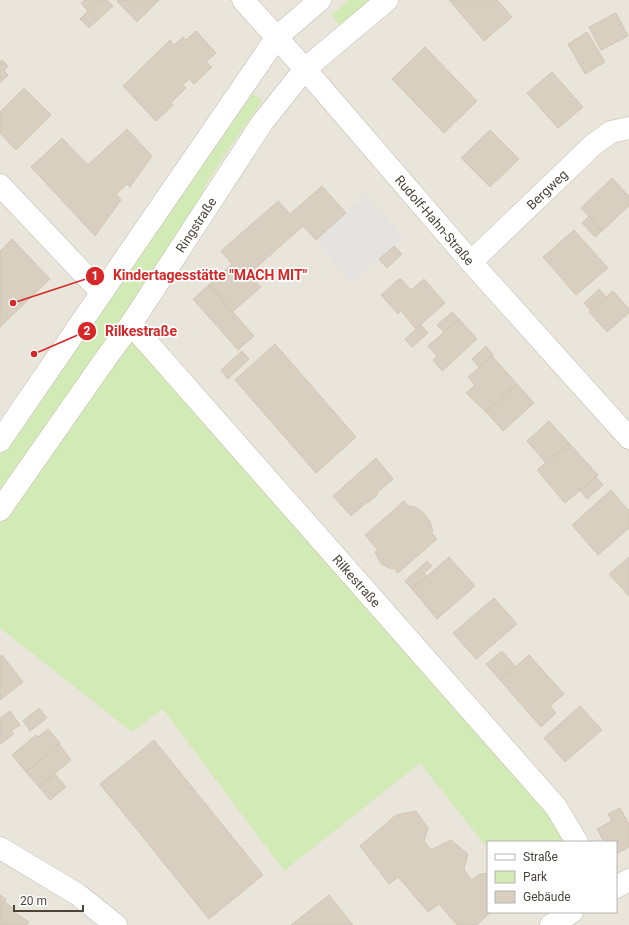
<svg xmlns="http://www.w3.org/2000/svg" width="629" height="925" viewBox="0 0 629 925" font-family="Roboto,sans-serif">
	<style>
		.residential { fill: #eae5da; fill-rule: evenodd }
		.green { fill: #d2eab5 }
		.parking { fill: #e5e3e0 }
		.building { fill: #d8cfc1; stroke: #d3c7b4 }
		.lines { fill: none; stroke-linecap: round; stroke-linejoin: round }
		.minor-casing { stroke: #c2bbae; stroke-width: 23 }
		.tertiary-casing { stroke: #c2bbae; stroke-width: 23 }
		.minor { stroke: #fff; stroke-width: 22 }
		.tertiary { stroke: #fff; stroke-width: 22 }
		.labels { text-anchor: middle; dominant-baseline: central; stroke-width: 3.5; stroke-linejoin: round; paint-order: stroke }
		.street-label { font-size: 13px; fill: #4b4439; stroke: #fff }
		.leader { fill: none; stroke: #d62828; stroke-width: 1.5 }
		.callout-dot { fill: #d62828; stroke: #fff; stroke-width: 1.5 }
		.mark-label { font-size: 12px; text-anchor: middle; font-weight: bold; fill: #fff }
		.callout-label { font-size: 14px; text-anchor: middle; font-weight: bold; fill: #d62828; stroke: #fff; stroke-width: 3.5; stroke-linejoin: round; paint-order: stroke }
	</style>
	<rect width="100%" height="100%" fill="#f6f3ec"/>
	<path class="residential" d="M0 0H629V925H0ZM488 842H616V912H488Z"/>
	<path class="green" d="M349 0H370L340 26 331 15Z
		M253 93 262 101 228 150 205 186 196 211 0 492V455Z
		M131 324 577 842H488V849L420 763 284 871 163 709 132 732 0 628V511Z"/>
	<path class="parking" d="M366 195 403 237 351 283 316 240Z"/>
	<path class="building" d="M85 0H99L88 11 81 3Z
		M99 0H107L113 6 89 28 80 19Z
		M118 0H159L137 22 117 1Z
		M449 0H497L512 17 484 41Z
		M616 13 628 36 601 50 589 27Z
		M196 31 216 53 206 62 212 67 194 84 189 79 183 85 186 88 171 103 173 105 156 121 123 86 170 40 174 45 183 37 186 40Z
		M587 32 605 62 585 74 568 44Z
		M425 47 477 101 444 133 392 79Z
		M2 60 8 66 4 71 8 75 0 83V62Z
		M552 72 583 107 558 128 527 93Z
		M24 88 51 115 16 150 0 133V112Z
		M127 129 152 156 130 187 127 184 116 194 121 200 95 236 31 167 62 138 88 165Z
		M490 130 519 159 490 187 461 158Z
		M612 178 629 196V206L602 231 581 208Z
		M322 186 346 213 316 240 303 226 249 274 261 287 232 312 209 285 232 264 221 251 278 201 290 214Z
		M589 216 602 231 595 237 582 223Z
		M574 230 608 268 576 295 543 257Z
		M12 239 50 279 0 327V251Z
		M394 246 402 254 387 268 379 259Z
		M400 278 411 290 424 279 445 303 416 329 401 311 398 314 381 295Z
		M209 285 254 336 238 350 193 299Z
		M599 289 606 297 590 310 584 303Z
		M613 291 629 309V313L607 332 589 312Z
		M452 312 459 319 444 332 437 325Z
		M459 319 477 339 442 371 433 360 437 356 428 346Z
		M421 325 428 333 412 347 405 339Z
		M275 344 356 437 316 473 235 380Z
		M486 346 493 355 479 367 472 359Z
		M242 351 249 359 228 379 221 370Z
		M492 356 517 384 486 412 466 393 475 385 468 377Z
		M517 384 534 403 503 431 486 412Z
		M549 421 569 443 546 463 527 441Z
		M569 443 598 475 565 503 537 470Z
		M376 458 393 479 377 493 378 494 368 503 367 502 351 516 333 496Z
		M596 477 603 485 587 499 580 490Z
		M611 490 629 511V528L598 555 572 525Z
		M404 501 409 507 410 506 415 507 424 513 430 522 433 531 431 532 437 539 398 573 394 568 391 569 381 564 375 552 378 550 365 535Z
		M449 557 475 586 437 619 412 589Z
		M629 557V596L609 574Z
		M427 561 432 566 424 573 427 576 412 589 405 581Z
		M494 598 517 624 476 659 453 633Z
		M502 651 516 667 500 680 486 664Z
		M2 655 23 682 0 700V656Z
		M529 655 564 694 550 706 556 713 541 727 500 680Z
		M580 706 602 730 565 762 544 738Z
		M39 708 47 718 30 731 23 721Z
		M10 711 20 725 11 731 14 734 0 744V718Z
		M48 729 60 743 26 772 12 755 36 735 38 737Z
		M154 740 263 875 209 919 100 784Z
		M59 744 71 760 39 787 26 772Z
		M55 774 66 787 50 800 39 787Z
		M620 808 629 824V847L616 854V842H604L597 829 612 821 608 814Z
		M416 811 428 828 424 841 431 850 451 840 468 854 464 869 471 880 480 874 488 873V912H491L477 925H457L439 904 428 912 398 877 389 884 360 846 396 815Z
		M0 895 6 899 0 907Z
		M329 895 353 925H291Z
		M4 901 15 910 14 912 29 922 27 925H0V907Z"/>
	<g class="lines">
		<defs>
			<g id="minor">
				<path d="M0 185 101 292"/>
				<path id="s1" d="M471 262 593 145 611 132 629 128"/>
				<path id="s2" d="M131 324 556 807 577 842"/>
				<path d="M0 441 277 37 320 0"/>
				<path id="s3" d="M0 510 104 361 131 324 262 123 305 69 387 0"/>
				<path d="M0 848 77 894 116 925"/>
				<path d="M616 887 629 880"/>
				<path d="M551 925 572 912"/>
			</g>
			<g id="tertiary">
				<path id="s4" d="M243 0 305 69 471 262 629 438"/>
			</g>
		</defs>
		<use href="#minor" class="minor-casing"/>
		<use href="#tertiary" class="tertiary-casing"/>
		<use href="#minor" class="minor"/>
		<use href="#tertiary" class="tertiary"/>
	</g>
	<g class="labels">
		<g class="street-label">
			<text stroke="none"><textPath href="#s1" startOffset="105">Bergweg</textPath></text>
			<text stroke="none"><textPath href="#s4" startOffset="292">Rudolf-Hahn-Straße</textPath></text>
			<text stroke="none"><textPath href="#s3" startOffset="346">Ringstraße</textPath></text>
			<text stroke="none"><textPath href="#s2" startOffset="342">Rilkestraße</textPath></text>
		</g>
	</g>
	<path class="leader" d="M13 303L95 276M34 354L87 331"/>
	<g class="callout-dot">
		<circle cx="13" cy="303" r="4"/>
		<circle cx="34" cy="354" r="4"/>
		<circle cx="95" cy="276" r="10"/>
		<circle cx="87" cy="331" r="10"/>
	</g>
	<g class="mark-label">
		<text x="95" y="280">1</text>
		<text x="87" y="335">2</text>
	</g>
	<g class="callout-label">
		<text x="210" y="280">Kindertagesstätte "MACH MIT"</text>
		<text x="141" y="336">Rilkestraße</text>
	</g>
	<rect x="487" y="841" width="130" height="72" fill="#ffffff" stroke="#b7b4b0"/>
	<rect x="495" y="854" width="20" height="6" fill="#ffffff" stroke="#b7b4b0"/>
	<text x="523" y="861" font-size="12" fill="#4b4439">Straße</text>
	<rect x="495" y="871" width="20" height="12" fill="#d2eab5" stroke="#b7b4b0"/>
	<text x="523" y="881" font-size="12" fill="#4b4439">Park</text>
	<rect x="495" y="891" width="20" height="12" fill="#d8cfc1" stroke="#b7b4b0"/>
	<text x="523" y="901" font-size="12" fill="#4b4439">Gebäude</text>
	<path d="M14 905v6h69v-6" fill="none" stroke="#4b4439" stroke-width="2"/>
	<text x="20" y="905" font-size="12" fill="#4b4439" stroke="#ffffff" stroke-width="3" paint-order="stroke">20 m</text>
</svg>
